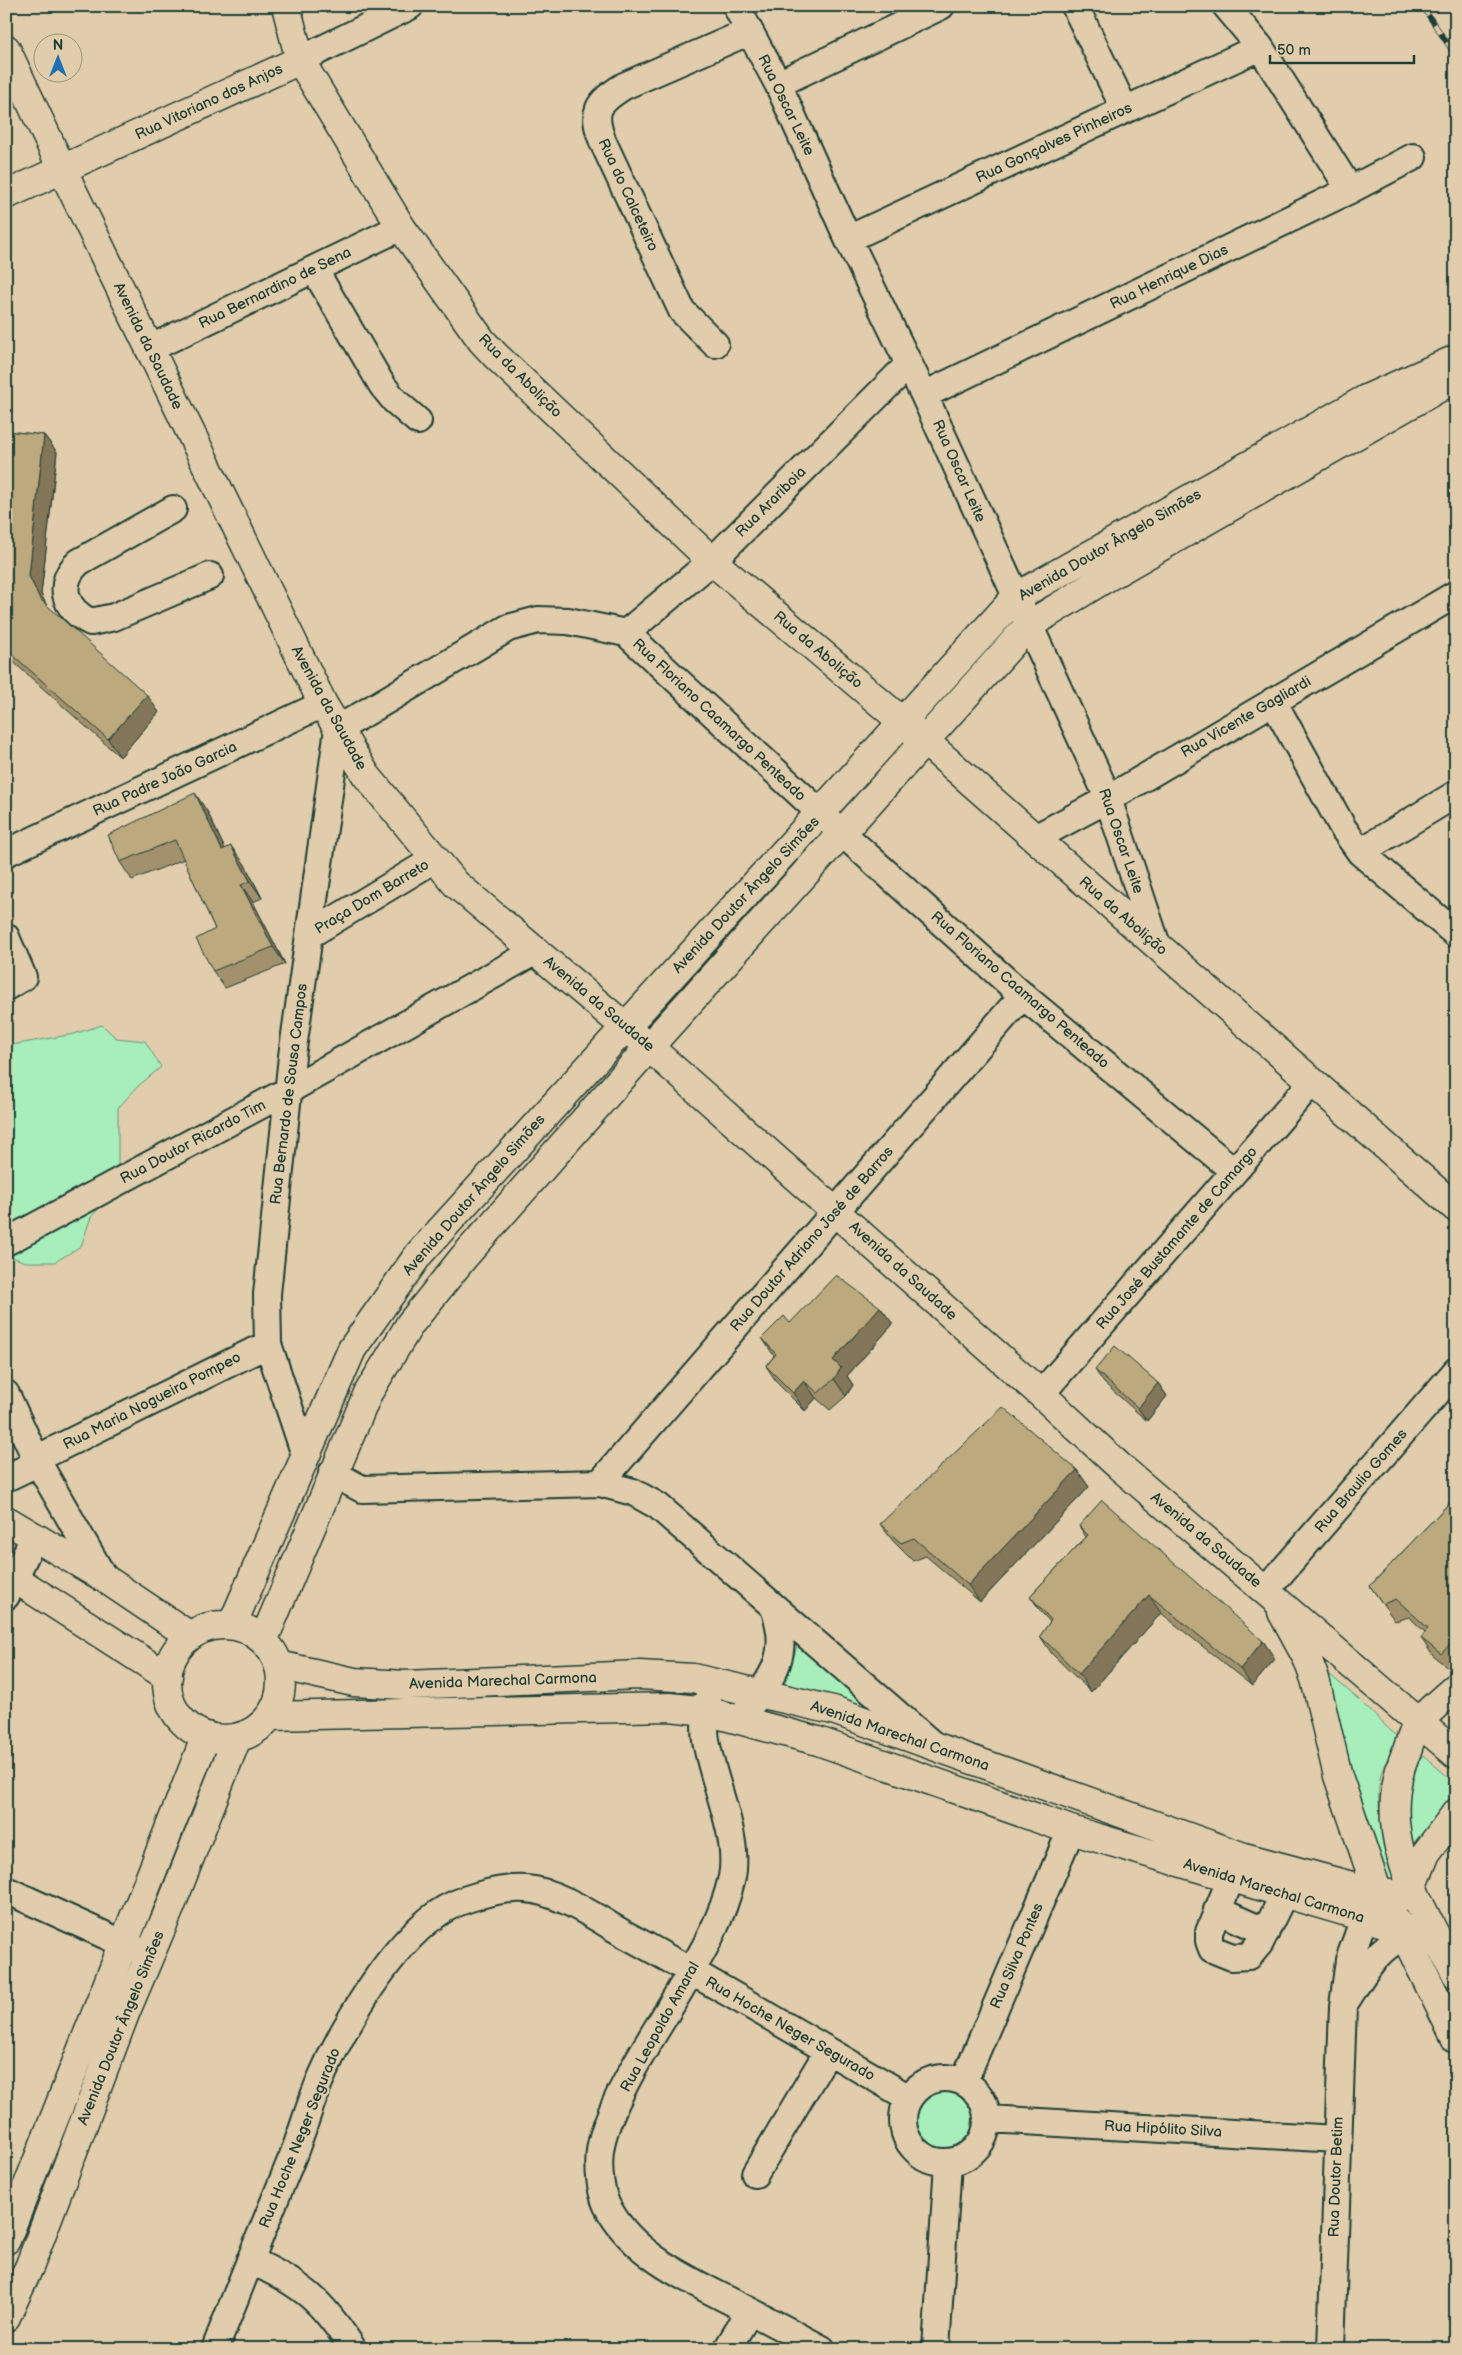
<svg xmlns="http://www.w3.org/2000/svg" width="1462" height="2355" viewBox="0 0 1462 2355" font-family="'Balsamiq Sans',sans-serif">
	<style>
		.green { fill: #a7eebb; stroke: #639678 }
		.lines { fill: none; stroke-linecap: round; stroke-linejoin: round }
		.minor-casing { stroke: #1f3d34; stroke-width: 30 }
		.major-casing { stroke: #1f3d34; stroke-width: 31 }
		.minor { stroke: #e1cdac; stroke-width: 26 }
		.major { stroke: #e1cdac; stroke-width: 28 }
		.rail-casing { stroke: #1f3d34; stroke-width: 5.5 }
		.rail { stroke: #e1cdac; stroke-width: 4; stroke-dasharray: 11; stroke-linecap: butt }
		.wall { fill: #a2916c; stroke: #1f3d34 }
		.shaded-wall { fill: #847658; stroke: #1f3d34 }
		.building { fill: #bca97e; stroke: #1f3d34 }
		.labels { text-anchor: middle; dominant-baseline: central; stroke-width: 4.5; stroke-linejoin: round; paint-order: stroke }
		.street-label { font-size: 15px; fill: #1f3d34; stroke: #e1cdac }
	</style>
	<rect width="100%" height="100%" fill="#e1cdac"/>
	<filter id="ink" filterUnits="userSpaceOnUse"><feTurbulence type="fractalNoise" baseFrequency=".02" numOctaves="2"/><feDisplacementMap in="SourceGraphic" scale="10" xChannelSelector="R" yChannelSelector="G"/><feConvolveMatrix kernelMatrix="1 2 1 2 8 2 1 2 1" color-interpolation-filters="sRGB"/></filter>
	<g filter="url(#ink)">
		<path class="green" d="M102 1025 116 1038 145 1041 161 1067 138 1086 118 1108V1166L111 1195 91 1217 81 1246 55 1262H26L6 1255V1046L74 1034Z
			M797 1646 887 1718 782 1684 789 1673Z
			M1316 1663 1357 1698 1399 1739C1393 1750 1384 1762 1381 1774 1373 1805 1388 1851 1396 1882H1386Z
			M1423 1755 1456 1784V1794L1410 1847 1403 1830 1411 1776Z
			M910 2115a33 33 0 1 1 66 0a33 33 0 1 1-66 0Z"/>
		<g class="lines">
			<defs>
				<path id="minor" d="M736 6 778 84 848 239 924 395 1106 793 1157 945
					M1075 6 1125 110
					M1226 6 1260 47 1350 190
					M300 60 410 6
					M778 84 941 6
					M848 239 1260 47
					M314 269 382 385 395 401 418 421
					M715 344 682 311 603 142C591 111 597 103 624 86L748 32
					M149 349 401 227
					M924 395 1350 190 1413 157
					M173 509 79 562C56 583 64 610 91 622L114 617 210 576
					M626 633 712 561 909 364
					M1273 701 1343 828 1360 852 1456 934
					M1035 838 1108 799 1456 594
					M1360 852 1456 794
					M6 853 323 704
					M309 935 435 859
					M6 937 23 977 6 987
					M6 1242 289 1090 536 951
					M6 1394 36 1459 104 1578
					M1041 1394 1312 1082
					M305 1455 268 1344 267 1294 292 1056 338 729 508 628 538 620 568 621 626 633 842 833 1021 994 1234 1171
					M332 1473 362 1489 600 1483 633 1492 658 1506 932 1744
					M6 1478 27 1468 36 1459 268 1344
					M600 1483 1023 995
					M1266 1590 1456 1371
					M6 1596 34 1537
					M711 1682C708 1700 703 1721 706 1740 712 1781 740 1835 732 1877 721 1928 690 1972 664 2017 643 2051 605 2112 600 2151 598 2168 600 2196 610 2211 637 2258 692 2281 738 2305 766 2319 794 2334 822 2349
					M739 1720C769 1681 793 1659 774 1608
					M1231 1878 1209 1932V1941L1212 1949 1232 1957 1249 1956 1260 1943 1284 1894
					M6 1890 144 1953
					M1217 1910 1266 1932
					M1346 2001C1363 1975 1375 1949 1405 1936
					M903 2120a42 42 0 1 1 84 0a42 42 0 1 1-84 0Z
					M964 2081 1071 1830
					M988 2119 1337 2139
					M755 2174 828 2051
					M250 2260C303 2285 321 2299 353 2349
					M215 2349C240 2285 266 2221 292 2158 303 2131 310 2102 322 2076 345 2023 390 1947 437 1914 457 1899 501 1887 526 1889 559 1891 599 1920 628 1936 723 1988 815 2043 909 2098
					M727 2349 750 2311
					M936 2349 948 2163
					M1331 2349 1343 2006 1349 1960 1364 1918 1376 1898"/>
				<path id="major" d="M286 6 300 60 401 227 482 341 496 356 712 561 903 722 1456 1208
					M6 49 62 169 323 704 366 775 456 884 649 1047 1041 1394 1119 1466 1456 1754
					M6 195 300 60
					M6 1520 104 1578 190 1636
					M6 1573 168 1677
					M1282 1612 1307 1658 1315 1679 1338 1776 1378 1893 1401 1928 1456 2039
					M232 1625 352 1349 419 1254 1016 597 1366 399 1456 359
					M167 1682a57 57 0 1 1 114 0a57 57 0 1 1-114 0Z
					M264 1639 368 1393 410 1324 463 1258 649 1047 1029 625 1104 579 1456 378
					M278 1665 354 1682 405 1685 639 1675 693 1678 833 1710 1244 1857 1378 1893 1416 1896
					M1456 1687C1444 1698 1430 1709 1420 1721 1413 1729 1410 1743 1406 1753 1372 1833 1420 1904 1456 1974
					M270 1716 670 1707 706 1711 818 1741 1071 1830 1401 1928
					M1412 1888 1426 1853 1456 1813
					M6 2240 206 1736
					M6 2317 30 2265 126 2011 170 1908 237 1738"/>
			</defs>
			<use href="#minor" class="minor-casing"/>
			<use href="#major" class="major-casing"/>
			<use href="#minor" class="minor"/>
			<use href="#major" class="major"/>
			<defs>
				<path id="rail" d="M1422 6 1456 56"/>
			</defs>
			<use href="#rail" class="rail-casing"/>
			<use href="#rail" class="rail"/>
		</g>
		<path class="wall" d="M6 431 44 435 57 452 41 594 47 606 159 712 120 757 11 660 6 653Z
			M207 811 225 849 244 863 262 898 253 902 285 964 225 988 213 971 215 929 184 859 132 880 120 862Z
			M880 1307 893 1324 847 1376 853 1385 846 1396 830 1410 816 1398 805 1411 778 1384 766 1366 774 1356 762 1338 790 1323Z
			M1095 1370 1158 1383 1167 1396 1147 1421 1104 1383Z
			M1077 1470 1089 1487 980 1602 926 1556 913 1561 893 1541 880 1524Z
			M1456 1496V1668L1453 1671 1433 1656 1421 1638 1425 1632 1409 1617 1395 1621 1370 1586Z
			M1079 1526 1263 1641 1275 1659 1252 1686 1161 1613 1091 1692 1052 1654 1040 1636 1050 1622 1042 1613 1030 1596 1086 1537Z"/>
		<path class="shaded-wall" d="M44 435 57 452 41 594 52 617 40 599 29 576Z
			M147 695 159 712 120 757 108 739Z
			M195 793 207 811 234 868 222 850Z
			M231 846 244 863 262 898 250 881Z
			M241 885 253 902 285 964 273 947Z
			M880 1307 893 1324 847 1376 853 1385 846 1396 834 1379 833 1360Z
			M804 1381 816 1398 805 1411 793 1393Z
			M1158 1383 1167 1396 1147 1421 1138 1408Z
			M1077 1470 1089 1487 980 1602 968 1585Z
			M1149 1595 1161 1613 1091 1692 1079 1674Z
			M1263 1641 1275 1659 1252 1686 1240 1669Z"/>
		<path class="building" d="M6 431 44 435 29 576 40 599 147 695 108 739 6 649Z
			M195 793 222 850 231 846 250 881 241 885 273 947 213 971 196 939 215 929 175 840 120 862 108 835Z
			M836 1275 880 1307 833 1360 841 1368 834 1379 818 1393 804 1381 793 1393 766 1366 776 1354 762 1338 784 1316 790 1323Z
			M1115 1346 1158 1383 1138 1408 1095 1370Z
			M1003 1407 1077 1470 968 1585 914 1538 901 1543 880 1524Z
			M1456 1496V1638L1441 1654 1421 1638 1428 1628 1396 1599 1383 1604 1370 1586Z
			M1102 1500 1263 1641 1240 1669 1149 1595 1079 1674 1040 1636 1051 1620 1030 1596 1088 1535 1079 1526Z"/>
	</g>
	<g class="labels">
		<g class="street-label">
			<text transform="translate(209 102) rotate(-25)">Rua Vitoriano dos Anjos</text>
			<text transform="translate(786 105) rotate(64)">Rua Oscar Leite</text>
			<text transform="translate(1054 143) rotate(-25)">Rua Gonçalves Pinheiros</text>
			<text transform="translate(628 195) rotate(65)">Rua do Calceteiro</text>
			<text transform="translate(1169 277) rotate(-26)">Rua Henrique Dias</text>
			<text transform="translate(275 288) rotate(-26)">Rua Bernardino de Sena</text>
			<text transform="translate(148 346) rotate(64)">Avenida da Saudade</text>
			<text transform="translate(520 376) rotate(45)">Rua da Abolição</text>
			<text transform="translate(959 471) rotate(66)">Rua Oscar Leite</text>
			<text transform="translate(771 502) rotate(-45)">Rua Arariboia</text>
			<text transform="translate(1110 545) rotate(-30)">Avenida Doutor Ângelo Simões</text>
			<text transform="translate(818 650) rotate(40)">Rua da Abolição</text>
			<text transform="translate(329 708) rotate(61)">Avenida da Saudade</text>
			<text transform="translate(1246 717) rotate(-30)">Rua Vicente Gagliardi</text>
			<text transform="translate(719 720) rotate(43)">Rua Floriano Caamargo Penteado</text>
			<text transform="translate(165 779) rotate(-25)">Rua Padre João Garcia</text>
			<text transform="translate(1121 841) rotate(71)">Rua Oscar Leite</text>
			<text transform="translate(746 895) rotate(-47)">Avenida Doutor Ângelo Simões</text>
			<text transform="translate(372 897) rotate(-31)">Praça Dom Barreto</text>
			<text transform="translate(1123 916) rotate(41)">Rua da Abolição</text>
			<text transform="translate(1020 990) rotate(41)">Rua Floriano Caamargo Penteado</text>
			<text transform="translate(599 1004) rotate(40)">Avenida da Saudade</text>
			<text transform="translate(289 1094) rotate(-83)">Rua Bernardo de Sousa Campos</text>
			<text transform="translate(193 1142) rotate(-28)">Rua Doutor Ricardo Tim</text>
			<text transform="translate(474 1195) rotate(-49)">Avenida Doutor Ângelo Simões</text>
			<text transform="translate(1177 1238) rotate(-49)">Rua José Bustamante de Camargo</text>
			<text transform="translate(812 1239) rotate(-49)">Rua Doutor Adriano José de Barros</text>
			<text transform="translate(903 1271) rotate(42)">Avenida da Saudade</text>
			<text transform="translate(152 1401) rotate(-27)">Rua Maria Nogueira Pompeo</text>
			<text transform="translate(1361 1481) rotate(-49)">Rua Braulio Gomes</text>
			<text transform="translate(1206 1540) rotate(40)">Avenida da Saudade</text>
			<text transform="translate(503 1681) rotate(-2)">Avenida Marechal Carmona</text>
			<text transform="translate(900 1736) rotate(19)">Avenida Marechal Carmona</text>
			<text transform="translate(1274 1891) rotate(17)">Avenida Marechal Carmona</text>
			<text transform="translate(1017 1956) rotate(-67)">Rua Silva Pontes</text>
			<text transform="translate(660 2027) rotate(-61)">Rua Leopoldo Amaral</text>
			<text transform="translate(121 2028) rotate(-68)">Avenida Doutor Ângelo Simões</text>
			<text transform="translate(790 2029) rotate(30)">Rua Hoche Neger Segurado</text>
			<text transform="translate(1163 2129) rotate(3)">Rua Hipólito Silva</text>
			<text transform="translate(300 2138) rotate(-68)">Rua Hoche Neger Segurado</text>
			<text transform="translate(1336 2177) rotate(-88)">Rua Doutor Betim</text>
		</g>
	</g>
	<rect width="1462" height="2355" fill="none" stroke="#e1cdac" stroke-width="25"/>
	<rect x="12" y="12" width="1437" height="2330" fill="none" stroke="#1f3d34" stroke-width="2" filter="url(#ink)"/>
	<g transform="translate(58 58)"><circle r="24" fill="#e1cdac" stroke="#93937c"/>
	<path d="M0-4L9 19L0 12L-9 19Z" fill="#1f6fb2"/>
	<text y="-8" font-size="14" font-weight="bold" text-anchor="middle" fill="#1f3d34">N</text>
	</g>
	<path d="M1270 55v8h144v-8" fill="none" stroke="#1f3d34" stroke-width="2.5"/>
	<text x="1277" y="55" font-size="15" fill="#1f3d34" stroke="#e1cdac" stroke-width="4" paint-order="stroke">50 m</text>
</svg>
